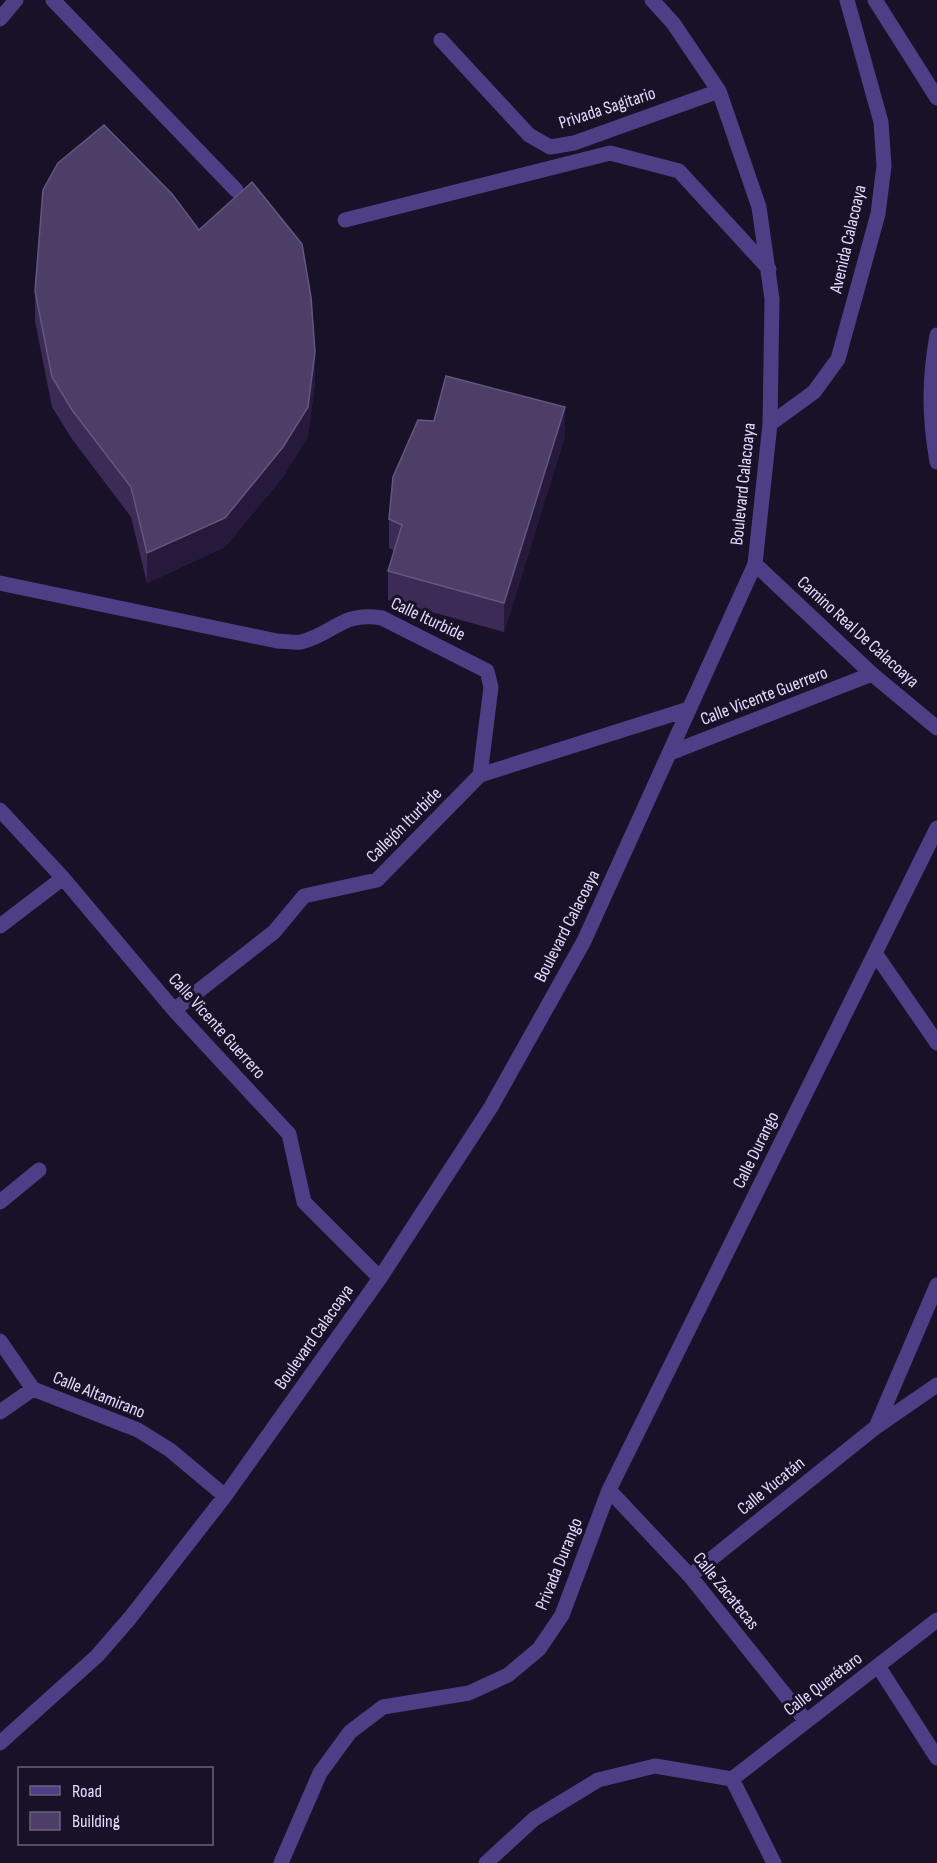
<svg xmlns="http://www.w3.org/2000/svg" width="937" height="1863" viewBox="0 0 937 1863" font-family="'Sofia Sans Condensed',sans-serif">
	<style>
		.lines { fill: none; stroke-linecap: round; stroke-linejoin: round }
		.minor { stroke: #4d3f85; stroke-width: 15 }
		.wall { fill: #3b2b56 }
		.shaded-wall { fill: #26193c }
		.building { fill: #4d3e68; stroke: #65567f; stroke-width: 1.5 }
		.labels { text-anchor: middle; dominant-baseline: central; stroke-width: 6; stroke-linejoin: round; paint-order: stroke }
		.street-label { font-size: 18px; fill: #e4dafd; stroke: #191128 }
	</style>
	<rect width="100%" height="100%" fill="#191128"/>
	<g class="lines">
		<path class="minor" d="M53 0 236 190
			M875 0 937 98
			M0 19 16 0
			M441 40 529 135 550 147 574 143 719 91
			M345 220 610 153 679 171 769 269
			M937 335C929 380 929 416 937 462
			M770 424 814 392 838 359 878 214 884 166 881 122 847 0
			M755 564 872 674 937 728
			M0 583 277 641C284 641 294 643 301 642 335 633 342 611 382 618L487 671 491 687 480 775
			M670 753 872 674
			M0 810 63 878 174 1010 289 1134 304 1202 380 1278
			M0 926 63 878
			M875 953 937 1043
			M174 1010 274 932 304 896 377 880 480 775 689 709
			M0 1202 39 1170
			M0 1341 33 1389 138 1430 170 1450 225 1496
			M0 1412 33 1389
			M876 1427 937 1285
			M609 1490 690 1576 806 1721
			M690 1576 876 1427 937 1385
			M878 1666 937 1758
			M0 1743 97 1656 130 1618 225 1496 380 1278 491 1107 584 941 755 564 770 424 772 299 759 207 719 91 673 23 652 0
			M732 1779 937 1620
			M732 1779 774 1863
			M281 1863 320 1773 350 1732 383 1707 469 1693 508 1675 539 1649 562 1615 609 1490 937 828
			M486 1863 534 1819 598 1780 655 1766 732 1779"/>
	</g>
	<path class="wall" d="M199 230 315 382 308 436 283 477 225 547 147 583 131 517 72 439 52 407 35 321V291Z
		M565 436 504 632 388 600V571L394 551 389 548V519Z"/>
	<path class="shaded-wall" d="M315 352V382L308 436 283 477 225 547 147 583V553Z
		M565 407V436L504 632V603Z"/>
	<path class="building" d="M104 125 172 194 199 230 252 182 302 244 311 297 315 352 308 407 283 447 225 518 147 553 131 487 72 410 52 377 35 291 43 190 58 163Z
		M446 376 565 407 504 603 388 571 402 525 389 519 393 477 418 420 434 421Z"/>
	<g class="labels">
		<g class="street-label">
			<text transform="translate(607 108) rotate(-18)">Privada Sagitario</text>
			<text transform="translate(848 239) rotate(-77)">Avenida Calacoaya</text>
			<text transform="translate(743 484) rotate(-84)">Boulevard Calacoaya</text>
			<text transform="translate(428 619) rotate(25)">Calle Iturbide</text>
			<text transform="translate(858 632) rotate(42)">Camino Real De Calacoaya</text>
			<text transform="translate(764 696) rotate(-21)">Calle Vicente Guerrero</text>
			<text transform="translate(404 825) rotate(-45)">Callejón Iturbide</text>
			<text transform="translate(567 926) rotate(-63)">Boulevard Calacoaya</text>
			<text transform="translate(217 1026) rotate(48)">Calle Vicente Guerrero</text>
			<text transform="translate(756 1150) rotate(-64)">Calle Durango</text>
			<text transform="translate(314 1337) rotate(-55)">Boulevard Calacoaya</text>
			<text transform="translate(99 1395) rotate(22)">Calle Altamirano</text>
			<text transform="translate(771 1486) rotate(-39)">Calle Yucatán</text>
			<text transform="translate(559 1564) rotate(-68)">Privada Durango</text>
			<text transform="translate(726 1591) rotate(51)">Calle Zacatecas</text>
			<text transform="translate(823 1684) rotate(-37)">Calle Querétaro</text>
		</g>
	</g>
	<rect x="18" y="1767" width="195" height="78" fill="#191128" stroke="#6a617d" stroke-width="1.5"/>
	<rect x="30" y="1786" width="30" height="9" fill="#4d3f85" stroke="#6a617d" stroke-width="1.5"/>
	<text x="72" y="1797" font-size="18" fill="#e4dafd">Road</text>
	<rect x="30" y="1812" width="30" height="18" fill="#4d3e68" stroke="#6a617d" stroke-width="1.5"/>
	<text x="72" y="1827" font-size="18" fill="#e4dafd">Building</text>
</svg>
